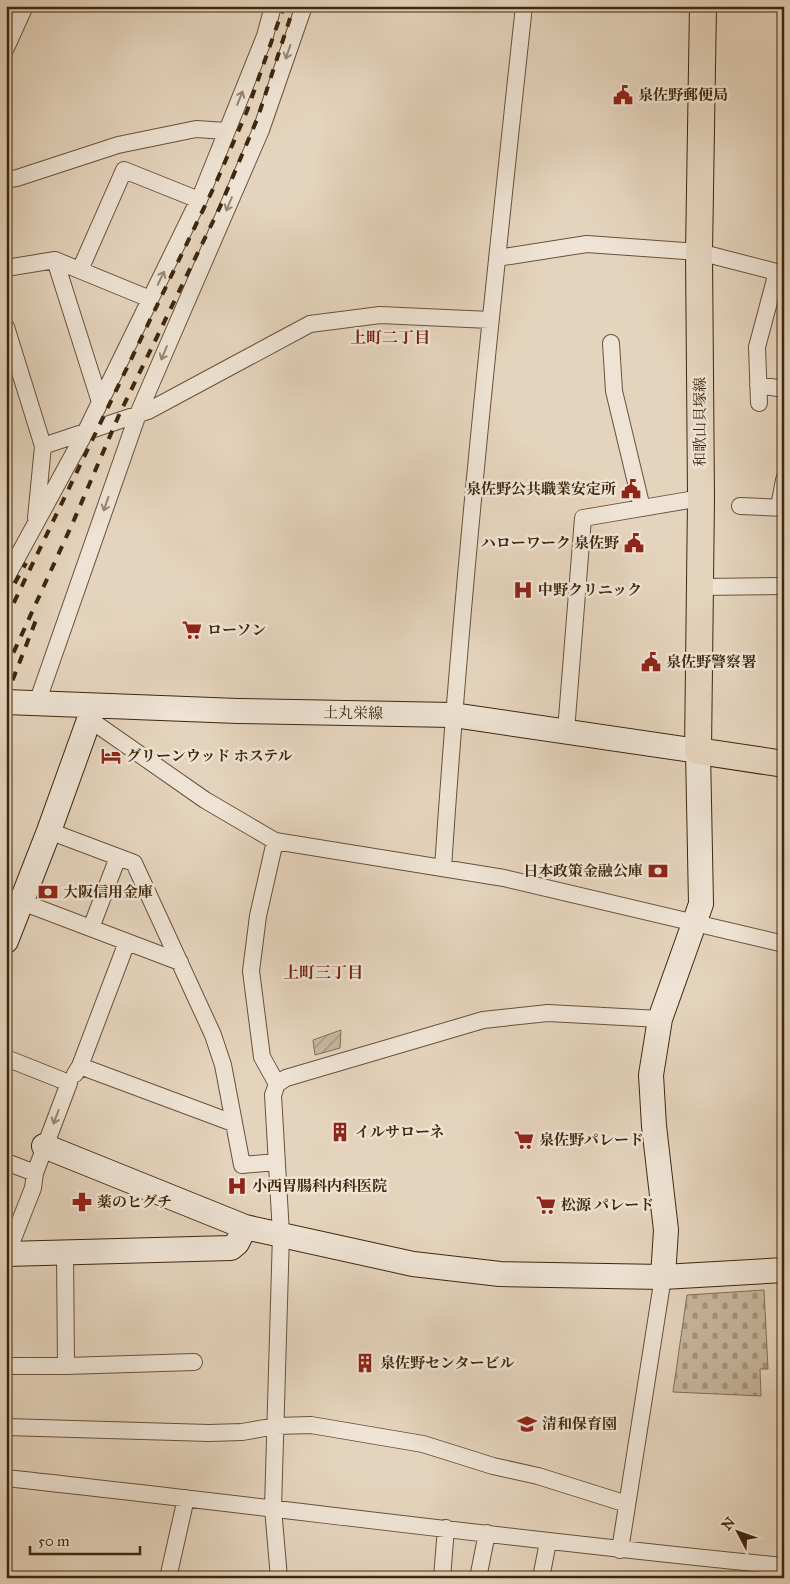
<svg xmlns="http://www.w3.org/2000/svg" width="790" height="1584" viewBox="0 0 790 1584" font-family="'IM FELL Great Primer','Noto Serif JP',serif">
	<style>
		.cemetery { fill: url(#cemetery-stones); stroke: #846f56 }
		.garden { fill: url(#garden-furrows); stroke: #846f56 }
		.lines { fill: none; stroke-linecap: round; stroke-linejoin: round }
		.street-casing { stroke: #695238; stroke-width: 18 }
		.secondary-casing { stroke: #40270c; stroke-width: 26 }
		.primary-casing { stroke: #40270c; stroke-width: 28 }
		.street { stroke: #eee3d4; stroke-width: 16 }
		.secondary { stroke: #eee3d4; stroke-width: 24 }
		.primary { stroke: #e5d4bd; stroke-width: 26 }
		.rail { stroke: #40270c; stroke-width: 4; stroke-dasharray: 9 9; stroke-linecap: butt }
		.oneway { stroke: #978570 }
		.labels { text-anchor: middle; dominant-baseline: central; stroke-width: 5; stroke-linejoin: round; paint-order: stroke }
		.poi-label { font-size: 15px; font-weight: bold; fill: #40270c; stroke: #eee3d4; text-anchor: start }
		.street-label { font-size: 15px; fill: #40270c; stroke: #eee3d4 }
		.neighbourhood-label { font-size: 16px; font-weight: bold; fill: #7a1f14; stroke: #eee3d4 }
	</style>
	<defs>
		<pattern id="cemetery-stones" width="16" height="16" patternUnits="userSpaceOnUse" patternTransform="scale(1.25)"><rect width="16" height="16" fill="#c9b79f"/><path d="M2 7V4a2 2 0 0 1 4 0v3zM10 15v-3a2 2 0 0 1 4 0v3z" fill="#a59580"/></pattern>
		<pattern id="garden-furrows" width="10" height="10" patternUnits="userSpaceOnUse" patternTransform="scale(1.25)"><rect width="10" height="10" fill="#c9b79f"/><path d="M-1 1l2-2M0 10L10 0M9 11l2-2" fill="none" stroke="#a59580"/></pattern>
	</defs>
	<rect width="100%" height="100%" fill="#e5d4bd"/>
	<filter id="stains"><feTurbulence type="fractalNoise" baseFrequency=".004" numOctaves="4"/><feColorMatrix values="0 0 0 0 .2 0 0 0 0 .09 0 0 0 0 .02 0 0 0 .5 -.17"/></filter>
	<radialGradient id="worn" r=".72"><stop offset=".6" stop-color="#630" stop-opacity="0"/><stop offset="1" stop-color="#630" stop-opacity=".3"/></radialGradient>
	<path class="cemetery" d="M764 1290 768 1369H760L761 1396 673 1392 687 1295Z"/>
	<path class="garden" d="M341 1030 340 1048 315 1055 313 1040Z"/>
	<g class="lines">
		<defs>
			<path id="street" d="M6 48 25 6
				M6 180 17 178 118 145 196 129 227 131
				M497 258 587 244 699 252 784 274
				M55 260 150 299
				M6 268 55 260 100 402
				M80 270 124 170 199 200
				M6 327 43 446
				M611 343 614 391 642 508
				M758 385 784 389
				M759 403 757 347 777 272
				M740 506 784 508
				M779 507 784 480
				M36 518 43 446 148 411 310 324 380 315 490 320
				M6 578 86 431 202 193 265 36 273 6
				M700 587 784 586
				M37 703 138 414 261 130 304 6
				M89 719 205 800 275 841 504 878 784 944
				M566 731 583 518 701 498
				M49 831 134 863 213 1035 223 1065 242 1165 276 1162
				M275 841 258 916 251 971 262 1057 277 1084
				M443 868C462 580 493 293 524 6
				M22 902 180 962
				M91 928 118 857
				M6 1058 69 1083 35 1173 33 1188 7 1254
				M80 1066 233 1123
				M75 1074 80 1066 127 942
				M6 1162 35 1173
				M65 1253 66 1366
				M6 1366H66L194 1362
				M6 1427 209 1433 242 1432 276 1426 311 1425 423 1444 493 1466 538 1476 627 1504
				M6 1478C266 1506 524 1541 784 1566
				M620 1550 663 1277
				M168 1578 186 1498
				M279 1578 273 1508 281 1234 273 1095 277 1084 286 1078 483 1020 548 1013 660 1019
				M442 1578 446 1528
				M478 1578 487 1533
				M541 1578 548 1542"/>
			<path id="secondary" d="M6 702 238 711 453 715 698 751 701 904 660 1019 651 1075 654 1126 666 1230 663 1277
				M6 941 49 831 94 706
				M44 1146 245 1227 413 1264 500 1274 663 1277 784 1270
				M6 1254 231 1248 237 1243 245 1227"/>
			<path id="primary" d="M703 6 699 252 701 498 698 751 784 764"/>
		</defs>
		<use href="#street" class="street-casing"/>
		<use href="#secondary" class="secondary-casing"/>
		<use href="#primary" class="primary-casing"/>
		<use href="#street" class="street"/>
		<use href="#secondary" class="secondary"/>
		<use href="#primary" class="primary"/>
		<path class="rail" d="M6 599 26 563
			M6 619 215 185 247 111 284 6
			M6 669 74 520 119 415 220 207 258 117 294 6
			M6 697 36 620"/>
	</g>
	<defs><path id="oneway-shaft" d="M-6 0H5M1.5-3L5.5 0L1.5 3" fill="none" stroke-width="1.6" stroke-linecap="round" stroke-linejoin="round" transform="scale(1.25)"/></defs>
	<g class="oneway">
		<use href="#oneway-shaft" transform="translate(288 52) rotate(109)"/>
		<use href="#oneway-shaft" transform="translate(240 98) rotate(-68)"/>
		<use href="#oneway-shaft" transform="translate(229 204) rotate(113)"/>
		<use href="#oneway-shaft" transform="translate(161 278) rotate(-64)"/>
		<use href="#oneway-shaft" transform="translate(164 353) rotate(113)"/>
		<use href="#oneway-shaft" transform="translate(106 504) rotate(109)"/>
		<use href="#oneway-shaft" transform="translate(56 1117) rotate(111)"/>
	</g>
	<defs>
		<symbol id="civic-bare" viewBox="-9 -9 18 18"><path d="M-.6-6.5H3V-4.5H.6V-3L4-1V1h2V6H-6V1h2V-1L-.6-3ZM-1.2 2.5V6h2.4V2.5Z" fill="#8f2418" stroke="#eee3d4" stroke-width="2.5" paint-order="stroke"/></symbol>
		<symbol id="hospital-bare" viewBox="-9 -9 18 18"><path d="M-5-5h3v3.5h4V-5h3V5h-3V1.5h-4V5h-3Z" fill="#8f2418" stroke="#eee3d4" stroke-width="2.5" paint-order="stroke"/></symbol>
		<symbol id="supermarket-bare" viewBox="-9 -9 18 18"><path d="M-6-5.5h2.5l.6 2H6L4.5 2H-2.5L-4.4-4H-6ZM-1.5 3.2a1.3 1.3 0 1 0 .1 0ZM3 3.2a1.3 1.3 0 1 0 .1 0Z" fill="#8f2418" stroke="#eee3d4" stroke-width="2.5" paint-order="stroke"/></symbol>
		<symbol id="hotel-bare" viewBox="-9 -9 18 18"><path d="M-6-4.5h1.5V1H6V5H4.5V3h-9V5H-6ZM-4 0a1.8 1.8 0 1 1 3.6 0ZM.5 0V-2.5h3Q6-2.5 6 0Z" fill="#8f2418" stroke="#eee3d4" stroke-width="2.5" paint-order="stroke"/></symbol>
		<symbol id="bank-bare" viewBox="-9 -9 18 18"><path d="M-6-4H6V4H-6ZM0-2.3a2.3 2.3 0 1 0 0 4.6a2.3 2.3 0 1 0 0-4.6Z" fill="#8f2418" stroke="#eee3d4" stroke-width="2.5" paint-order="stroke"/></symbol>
		<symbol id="building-bare" viewBox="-9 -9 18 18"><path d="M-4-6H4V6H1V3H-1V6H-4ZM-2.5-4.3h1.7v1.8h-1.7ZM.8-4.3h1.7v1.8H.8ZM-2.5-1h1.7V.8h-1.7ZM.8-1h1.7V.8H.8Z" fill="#8f2418" stroke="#eee3d4" stroke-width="2.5" paint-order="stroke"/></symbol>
		<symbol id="pharmacy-bare" viewBox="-9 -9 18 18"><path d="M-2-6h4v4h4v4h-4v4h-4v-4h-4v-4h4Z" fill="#8f2418" stroke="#eee3d4" stroke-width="2.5" paint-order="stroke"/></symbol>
		<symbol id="school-bare" viewBox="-9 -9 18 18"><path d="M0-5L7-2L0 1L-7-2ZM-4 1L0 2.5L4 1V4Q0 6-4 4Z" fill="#8f2418" stroke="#eee3d4" stroke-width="2.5" paint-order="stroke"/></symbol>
	</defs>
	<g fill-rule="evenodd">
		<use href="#civic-bare" x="609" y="81" width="28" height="28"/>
		<use href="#civic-bare" x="617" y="475" width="28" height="28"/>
		<use href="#civic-bare" x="620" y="529" width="28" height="28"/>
		<use href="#hospital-bare" x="509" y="576" width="28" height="28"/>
		<use href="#supermarket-bare" x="178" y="616" width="28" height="28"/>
		<use href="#civic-bare" x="637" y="648" width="28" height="28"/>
		<use href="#hotel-bare" x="97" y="742" width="28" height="28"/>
		<use href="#bank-bare" x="644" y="857" width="28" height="28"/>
		<use href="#bank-bare" x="34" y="878" width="28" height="28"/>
		<use href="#building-bare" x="326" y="1118" width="28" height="28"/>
		<use href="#supermarket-bare" x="510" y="1126" width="28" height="28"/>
		<use href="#hospital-bare" x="223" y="1172" width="28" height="28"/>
		<use href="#pharmacy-bare" x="68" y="1188" width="28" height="28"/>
		<use href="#supermarket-bare" x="532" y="1191" width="28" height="28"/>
		<use href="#building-bare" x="351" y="1349" width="28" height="28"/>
		<use href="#school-bare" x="513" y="1410" width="28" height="28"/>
	</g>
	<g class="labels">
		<g class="poi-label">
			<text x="638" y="95">泉佐野郵便局</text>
			<text x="616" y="489" text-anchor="end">泉佐野公共職業安定所</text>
			<text x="619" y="543" text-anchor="end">ハローワーク 泉佐野</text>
			<text x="538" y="590">中野クリニック</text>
			<text x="207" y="630">ローソン</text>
			<text x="666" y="662">泉佐野警察署</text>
			<text x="126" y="756">グリーンウッド ホステル</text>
			<text x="643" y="871" text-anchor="end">日本政策金融公庫</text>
			<text x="63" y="892">大阪信用金庫</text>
			<text x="355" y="1132">イルサローネ</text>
			<text x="539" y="1140">泉佐野パレード</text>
			<text x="252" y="1186">小西胃腸科内科医院</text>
			<text x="97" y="1202">薬のヒグチ</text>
			<text x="561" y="1205">松源 パレード</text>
			<text x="380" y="1363">泉佐野センタービル</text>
			<text x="542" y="1424">清和保育園</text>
		</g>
		<g class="street-label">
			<text transform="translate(700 422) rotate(-90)">和歌山貝塚線</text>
			<text transform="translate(353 713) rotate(1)">土丸栄線</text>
		</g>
		<g class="neighbourhood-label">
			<text x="390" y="337">上町二丁目</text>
			<text x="323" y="972">上町三丁目</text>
		</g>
	</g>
	<rect width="790" height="1584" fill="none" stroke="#e5d4bd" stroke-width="25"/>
	<rect x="8" y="8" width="775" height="1569" fill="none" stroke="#40270c" stroke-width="2.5"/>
	<rect x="12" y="12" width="765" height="1559" fill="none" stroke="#40270c"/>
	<g transform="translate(738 1532) rotate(311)" stroke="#eee3d4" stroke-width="4" paint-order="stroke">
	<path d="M0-4L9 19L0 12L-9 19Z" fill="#40270c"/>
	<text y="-8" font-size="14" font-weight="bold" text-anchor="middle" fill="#40270c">N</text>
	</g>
	<path d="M30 1546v8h110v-8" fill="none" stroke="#40270c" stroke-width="2.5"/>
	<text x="38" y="1546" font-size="15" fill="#40270c" stroke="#eee3d4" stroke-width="4" paint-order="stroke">50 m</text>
	<rect width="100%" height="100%" filter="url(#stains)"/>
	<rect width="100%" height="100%" fill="url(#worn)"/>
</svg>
